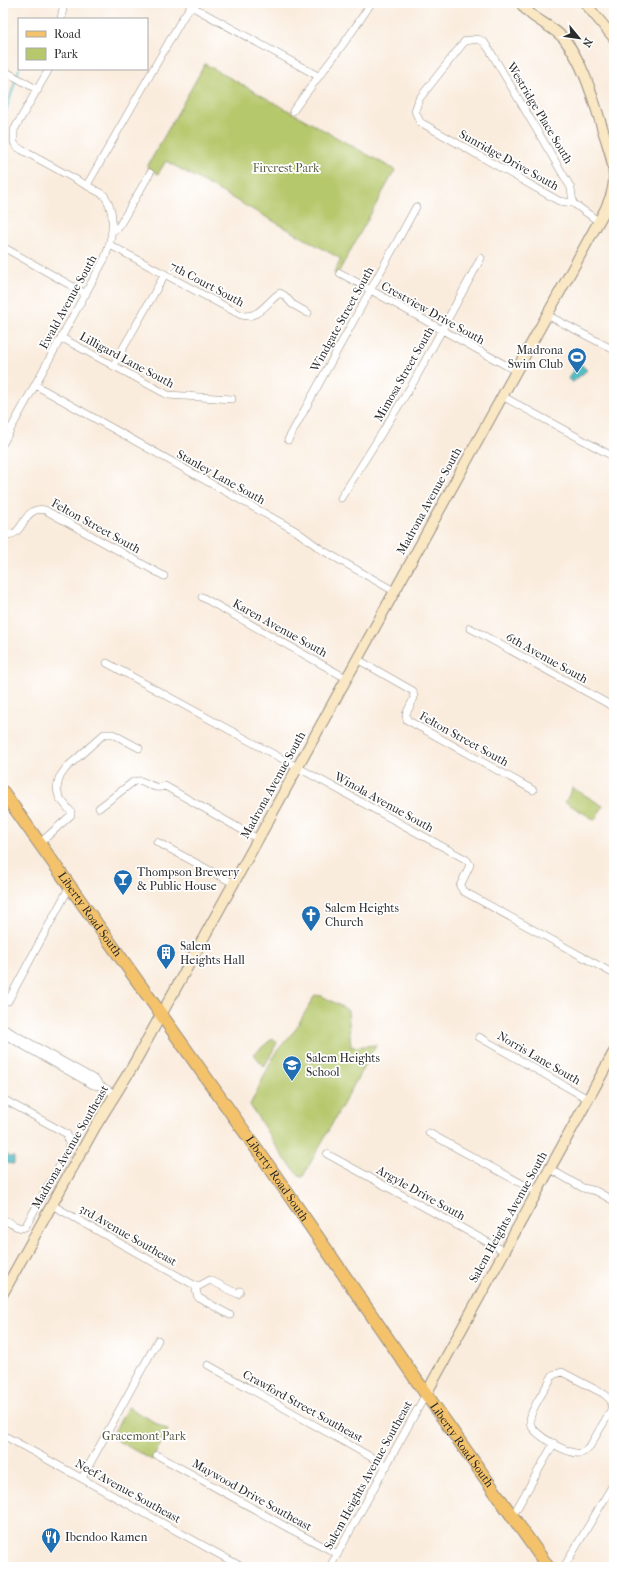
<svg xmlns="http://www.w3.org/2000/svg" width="617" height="1570" viewBox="0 0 617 1570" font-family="'IM FELL French Canon',serif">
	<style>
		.green { fill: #b6c86c; stroke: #707a4c }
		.water { fill: #51bfc6; stroke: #3e7578 }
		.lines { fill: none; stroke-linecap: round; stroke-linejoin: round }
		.stream { stroke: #51bfc6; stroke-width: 2 }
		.street-casing { stroke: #928c84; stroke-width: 8 }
		.secondary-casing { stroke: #928c84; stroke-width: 12 }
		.primary-casing { stroke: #928c84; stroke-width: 14 }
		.street { stroke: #fff; stroke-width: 7 }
		.secondary { stroke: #fae7c3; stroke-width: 10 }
		.primary { stroke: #f3c26a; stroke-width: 12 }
		.labels { text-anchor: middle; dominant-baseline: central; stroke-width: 3.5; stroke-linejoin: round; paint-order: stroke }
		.street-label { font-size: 12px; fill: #2b2b2b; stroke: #fff }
		.park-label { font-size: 12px; fill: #555a3e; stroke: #fff }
		.poi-label { font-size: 12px; fill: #2b2b2b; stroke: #fff; text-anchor: start }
	</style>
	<rect width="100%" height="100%" fill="#fff"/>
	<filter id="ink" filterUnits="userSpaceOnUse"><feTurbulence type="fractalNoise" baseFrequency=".025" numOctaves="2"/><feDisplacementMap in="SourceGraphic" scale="8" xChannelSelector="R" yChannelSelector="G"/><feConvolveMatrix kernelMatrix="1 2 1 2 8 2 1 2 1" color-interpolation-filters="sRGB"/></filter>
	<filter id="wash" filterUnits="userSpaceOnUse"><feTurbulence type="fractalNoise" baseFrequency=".012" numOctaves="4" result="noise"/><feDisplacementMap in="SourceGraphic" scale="16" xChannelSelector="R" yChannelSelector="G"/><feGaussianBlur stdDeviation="0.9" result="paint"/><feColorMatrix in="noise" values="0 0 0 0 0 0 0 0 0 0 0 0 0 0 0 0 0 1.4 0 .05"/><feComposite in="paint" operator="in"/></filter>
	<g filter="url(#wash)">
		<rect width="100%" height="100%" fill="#faecdd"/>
		<path class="green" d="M205 64 395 170 337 275 334 273 341 259 166 161 158 174 147 167Z
			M573 788 603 806 595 820 565 802Z
			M315 995 322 996 348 1010 351 1047 376 1045 302 1178 283 1157 250 1105 276 1052 295 1030Z
			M273 1038 277 1043 264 1067 254 1054Z
			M128 1407 168 1430 152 1460 111 1437Z"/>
		<path class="water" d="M577 363H580L587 370 573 382 568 379Z
			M3 1149 9 1157H14V1164L3 1163Z"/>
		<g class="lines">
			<path class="stream" d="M17 75 19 69
				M3 120 16 79"/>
		</g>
	</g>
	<g filter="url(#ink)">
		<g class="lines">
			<defs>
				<path id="street" d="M190 4 191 6 318 76
					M61 19 64 3
					M3 70 38 90
					M293 111C319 75 348 41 371 3
					M87 185 182 19 191 6
					M573 203 571 188 489 49 484 42 478 39 465 41 419 99 415 111 420 122 559 201 573 203 598 221
					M112 231 118 228 150 173
					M110 245 241 315C259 320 267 301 280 293L285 296 292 304 308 313
					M3 247 86 294
					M340 273 516 371
					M547 315 614 350
					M62 338 168 395 232 399
					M113 366 165 274
					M35 385 296 531 322 550 394 591
					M502 396 614 457
					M3 425 10 430
					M288 440 416 207
					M3 443 105 258C112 239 117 213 104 195L22 150 16 146 14 142V130L49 69
					M341 498 413 383 481 258
					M3 533C25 542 20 505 45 510L164 576
					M202 597 346 678
					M470 628 614 707
					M357 659 413 691 414 698 406 714 407 720 533 790
					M107 663 467 860 470 865 460 886 463 891 614 974
					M99 808 133 782C145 776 151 792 165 786L258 839
					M157 842 233 883
					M40 843 71 815V812L59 797 57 789 59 778 66 768 104 734H113L139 748
					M8 1001 70 886
					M3 1028 96 1080 101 1086 115 1094
					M3 1034 93 1085 101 1086
					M479 1037 588 1099
					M429 1133 537 1192
					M327 1154 504 1251
					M550 1169 583 1188 596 1191 614 1201
					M52 1205 194 1285C198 1289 195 1294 199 1298L230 1315
					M3 1219C9 1222 18 1230 25 1227L68 1151 69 1144 67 1134 3 1099
					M194 1285 199 1286 210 1280 238 1294 240 1291
					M208 1365 387 1466
					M562 1372 604 1394 612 1401 611 1410 590 1446C587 1450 585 1452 580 1453 569 1455 531 1434 530 1422 529 1411 545 1390 550 1380L553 1375Z
					M3 1435 242 1567
					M157 1455 290 1529 338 1554
					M82 1478 158 1340
					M512 1517 554 1443
					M330 1567 426 1394
					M564 1567 614 1483"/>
				<path id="secondary" d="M585 3 614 38
					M3 1293 95 1127 131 1069 156 1024 605 210C610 199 614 190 614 178 614 160 607 144 602 127 593 98 584 65 565 40 553 25 531 20 521 3
					M426 1394 614 1052"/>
				<g id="primary">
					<path id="s1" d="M3 792 266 1162 426 1394 548 1567"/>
				</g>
			</defs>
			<use href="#street" class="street-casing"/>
			<use href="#secondary" class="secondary-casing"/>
			<use href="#primary" class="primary-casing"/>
			<use href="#street" class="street"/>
			<use href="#secondary" class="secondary"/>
			<use href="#primary" class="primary"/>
		</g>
	</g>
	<defs>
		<symbol id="stadium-pin" viewBox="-11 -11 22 30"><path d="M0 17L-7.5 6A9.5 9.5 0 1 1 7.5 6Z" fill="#1f6fb2" stroke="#fff"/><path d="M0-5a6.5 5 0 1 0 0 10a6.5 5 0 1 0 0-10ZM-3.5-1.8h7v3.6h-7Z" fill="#fff"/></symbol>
		<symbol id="bar-pin" viewBox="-11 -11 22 30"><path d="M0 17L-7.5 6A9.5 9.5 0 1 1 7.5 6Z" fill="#1f6fb2" stroke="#fff"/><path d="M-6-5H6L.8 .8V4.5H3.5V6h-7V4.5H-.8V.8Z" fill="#fff"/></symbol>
		<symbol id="church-pin" viewBox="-11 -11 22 30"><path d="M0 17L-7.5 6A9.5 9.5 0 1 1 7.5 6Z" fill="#1f6fb2" stroke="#fff"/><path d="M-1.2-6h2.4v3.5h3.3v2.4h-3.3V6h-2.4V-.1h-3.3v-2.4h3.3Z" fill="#fff"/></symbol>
		<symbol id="building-pin" viewBox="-11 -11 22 30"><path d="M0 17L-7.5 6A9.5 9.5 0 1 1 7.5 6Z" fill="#1f6fb2" stroke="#fff"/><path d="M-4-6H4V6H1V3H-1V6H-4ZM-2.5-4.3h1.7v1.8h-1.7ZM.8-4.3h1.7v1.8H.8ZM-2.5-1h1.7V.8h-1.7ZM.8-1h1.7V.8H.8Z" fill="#fff"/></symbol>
		<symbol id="school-pin" viewBox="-11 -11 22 30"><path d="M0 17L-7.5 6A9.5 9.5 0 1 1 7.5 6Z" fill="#1f6fb2" stroke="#fff"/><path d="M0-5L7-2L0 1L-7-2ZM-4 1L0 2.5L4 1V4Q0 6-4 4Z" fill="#fff"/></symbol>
		<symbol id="restaurant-pin" viewBox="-11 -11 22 30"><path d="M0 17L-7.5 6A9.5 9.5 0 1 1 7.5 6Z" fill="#1f6fb2" stroke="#fff"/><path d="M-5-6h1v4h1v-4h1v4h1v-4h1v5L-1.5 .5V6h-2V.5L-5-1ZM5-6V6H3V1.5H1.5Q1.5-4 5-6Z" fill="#fff"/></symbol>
	</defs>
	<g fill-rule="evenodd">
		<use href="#stadium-pin" x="566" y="346" width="22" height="30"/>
		<use href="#bar-pin" x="112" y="868" width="22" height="30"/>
		<use href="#church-pin" x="300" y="904" width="22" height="30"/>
		<use href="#building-pin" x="155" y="942" width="22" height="30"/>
		<use href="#school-pin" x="281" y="1054" width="22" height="30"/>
		<use href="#restaurant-pin" x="40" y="1526" width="22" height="30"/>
	</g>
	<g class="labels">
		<g class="street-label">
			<text transform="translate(540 113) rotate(59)">Westridge Place South</text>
			<text transform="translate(509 160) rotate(29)">Sunridge Drive South</text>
			<text transform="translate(207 284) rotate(28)">7th Court South</text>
			<text transform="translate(68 302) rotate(-61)">Ewald Avenue South</text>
			<text transform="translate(433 313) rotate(29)">Crestview Drive South</text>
			<text transform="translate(342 319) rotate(-61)">Windgate Street South</text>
			<text transform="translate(127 360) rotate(28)">Lilligard Lane South</text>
			<text transform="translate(404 374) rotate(-60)">Mimosa Street South</text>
			<text transform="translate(221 477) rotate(29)">Stanley Lane South</text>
			<text transform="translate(429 501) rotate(-61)">Madrona Avenue South</text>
			<text transform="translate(96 526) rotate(29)">Felton Street South</text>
			<text transform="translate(280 628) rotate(29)">Karen Avenue South</text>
			<text transform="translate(547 658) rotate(29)">6th Avenue South</text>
			<text transform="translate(464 739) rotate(29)">Felton Street South</text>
			<text transform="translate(273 785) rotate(-61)">Madrona Avenue South</text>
			<text transform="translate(384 802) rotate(29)">Winola Avenue South</text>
			<text stroke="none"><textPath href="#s1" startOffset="150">Liberty Road South</textPath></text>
			<text transform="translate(539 1058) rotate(30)">Norris Lane South</text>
			<text transform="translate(70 1147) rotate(-60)">Madrona Avenue Southeast</text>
			<text stroke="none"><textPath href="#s1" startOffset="474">Liberty Road South</textPath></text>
			<text transform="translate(421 1193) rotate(29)">Argyle Drive South</text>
			<text transform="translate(508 1217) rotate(-61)">Salem Heights Avenue South</text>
			<text transform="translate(128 1235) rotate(30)">3rd Avenue Southeast</text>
			<text transform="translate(303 1406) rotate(29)">Crawford Street Southeast</text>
			<text stroke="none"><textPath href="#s1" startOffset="798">Liberty Road South</textPath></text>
			<text transform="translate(368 1475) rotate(-61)">Salem Heights Avenue Southeast</text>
			<text transform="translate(128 1491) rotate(29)">Neef Avenue Southeast</text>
			<text transform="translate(252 1495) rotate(29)">Maywood Drive Southeast</text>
		</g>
		<g class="park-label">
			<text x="286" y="168">Fircrest Park</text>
			<text x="144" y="1436">Gracemont Park</text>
		</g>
		<g class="poi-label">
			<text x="563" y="350" text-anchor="end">Madrona<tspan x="563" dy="14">Swim Club</tspan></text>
			<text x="137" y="872">Thompson Brewery<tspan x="137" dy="14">&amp; Public House</tspan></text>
			<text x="325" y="908">Salem Heights<tspan x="325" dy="14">Church</tspan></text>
			<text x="180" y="946">Salem<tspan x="180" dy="14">Heights Hall</tspan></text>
			<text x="306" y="1058">Salem Heights<tspan x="306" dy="14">School</tspan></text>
			<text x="65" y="1537">Ibendoo Ramen</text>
		</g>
	</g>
	<rect width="617" height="1570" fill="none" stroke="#fff" stroke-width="16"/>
	<rect x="18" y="18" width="130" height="52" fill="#ffffff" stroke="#aaaaaa"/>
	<rect x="26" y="31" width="20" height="6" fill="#f3c26a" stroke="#aaaaaa"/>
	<text x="54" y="38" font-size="12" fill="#2b2b2b">Road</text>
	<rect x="26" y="48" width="20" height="12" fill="#b6c86c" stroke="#aaaaaa"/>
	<text x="54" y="58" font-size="12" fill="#2b2b2b">Park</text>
	<g transform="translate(579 38) rotate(119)" stroke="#ffffff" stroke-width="3" paint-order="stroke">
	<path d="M0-3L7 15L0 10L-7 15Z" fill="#2b2b2b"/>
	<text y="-6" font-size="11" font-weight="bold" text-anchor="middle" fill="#2b2b2b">N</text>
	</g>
</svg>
